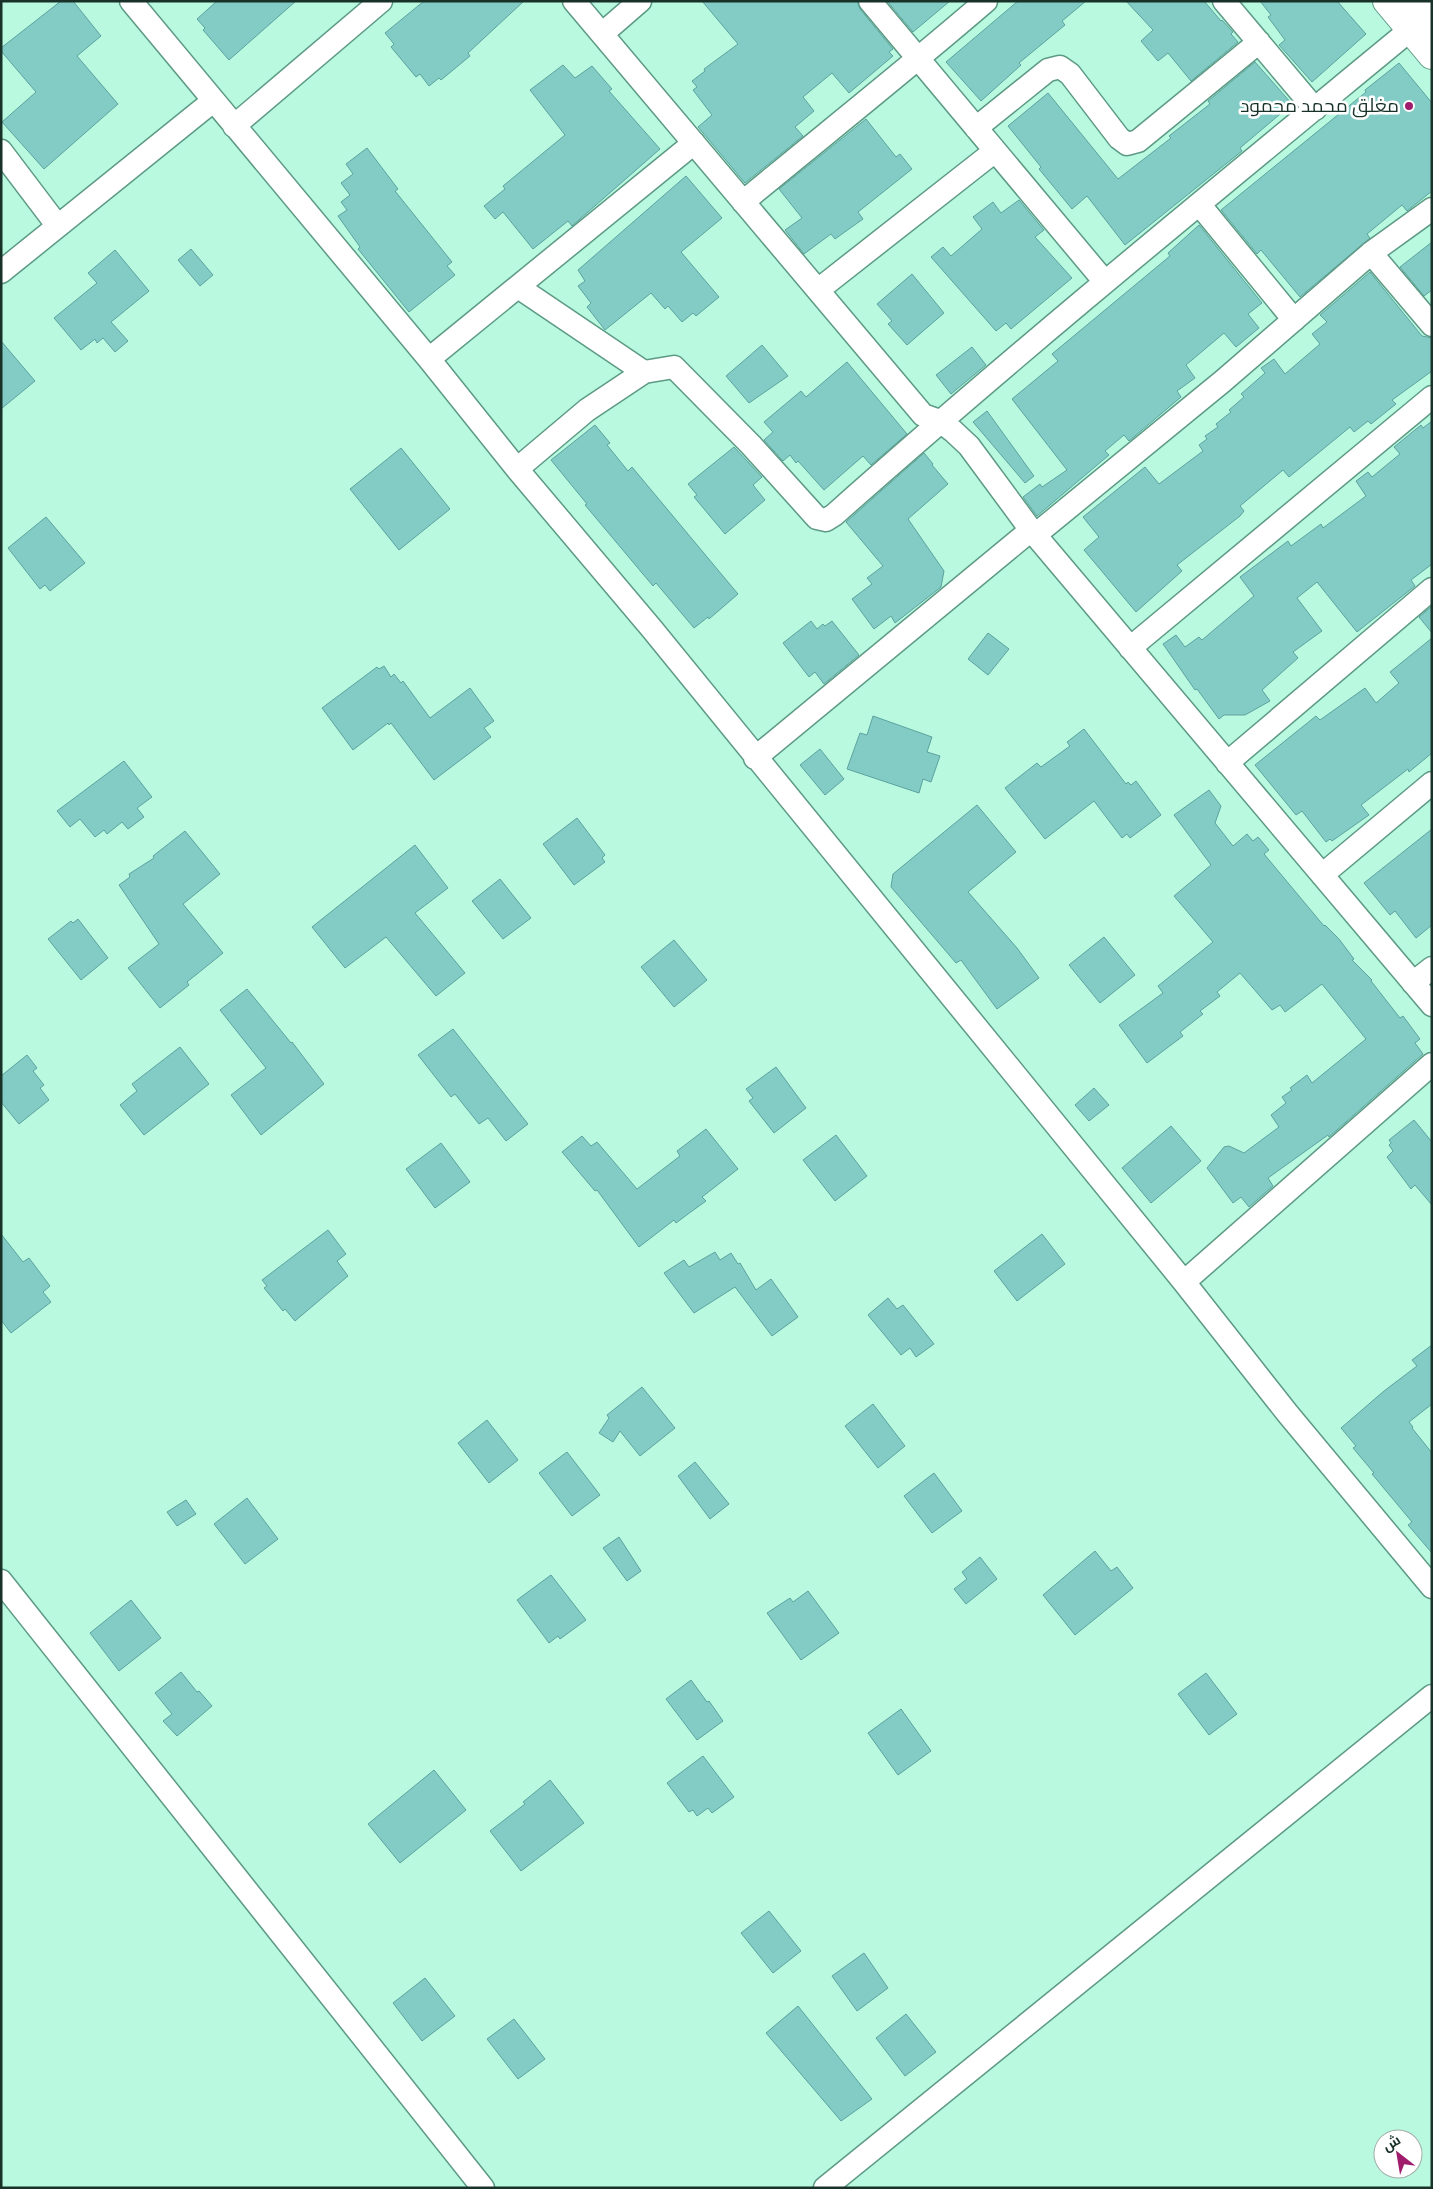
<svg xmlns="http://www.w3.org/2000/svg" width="1433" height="2189" viewBox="0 0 1433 2189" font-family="Signika,Cairo,sans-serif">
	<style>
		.building { fill: #83cbc5; stroke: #5ca39e }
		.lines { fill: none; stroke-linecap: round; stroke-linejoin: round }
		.minor-casing { stroke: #5d9a85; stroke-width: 25 }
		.tertiary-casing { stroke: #5d9a85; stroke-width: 30 }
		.minor { stroke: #fff; stroke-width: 22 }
		.tertiary { stroke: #fff; stroke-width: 28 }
		.poi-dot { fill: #a01c6c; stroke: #fff; stroke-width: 2 }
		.labels { text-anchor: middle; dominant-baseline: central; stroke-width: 5; stroke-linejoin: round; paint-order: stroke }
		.poi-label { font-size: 19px; fill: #183229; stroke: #fff; text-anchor: end }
	</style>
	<rect width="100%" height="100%" fill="#b8f9e0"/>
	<path class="building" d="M61 1H73L101 36 77 56 118 104 44 169 2 122 36 92 1 51V48Z
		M217 1H296L229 60 203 30 205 28 197 19Z
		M424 1H524L468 53 470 56 441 80 439 78 429 86 420 74 416 77 391 47 394 44 385 33Z
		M702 1H857L860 9 893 49 889 52 893 56 849 93 832 73 803 97 814 111 795 127 803 136 745 183 698 127 712 115 693 90 697 87 692 81 705 71 704 69 738 44Z
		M887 1H950L913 32Z
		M1018 1H1086L1062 21 1065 25 1019 63 1021 65 981 101 946 62Z
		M1126 1H1204L1221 21 1222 20 1233 32 1231 34 1238 42 1191 81 1168 53 1158 61 1141 41 1153 30Z
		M1260 1H1337L1366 34 1312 82 1279 45 1285 40 1268 17 1271 15Z
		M1255 62 1292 104 1240 148 1242 151 1125 245 1087 196 1072 209 1039 169 1041 167 1008 126 1048 93 1118 179 1171 138 1169 136 1210 104 1208 101Z
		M1399 63 1432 103V191L1407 211 1402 205 1367 234 1370 238 1300 297 1261 250 1257 254 1221 210 1366 92 1365 90Z
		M563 65 575 78 592 66 612 89 609 91 660 149 572 226 568 221 533 249 503 212 495 219 484 206 505 189 503 186 565 135 530 90Z
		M866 119 896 157 900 154 912 169 858 212 863 219 835 239 831 234 804 254 785 230 802 218 779 189Z
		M367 148 398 189 395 191 452 262 447 266 455 275 409 312 358 249 360 247 338 216 347 210 341 202 350 195 341 183 353 174 346 164Z
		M686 176 722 218 681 252 719 297 696 316 693 313 682 322 668 306 665 309 651 293 605 330 587 307 591 303 578 286 585 281 578 270Z
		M1019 200 1044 230 1035 237 1072 278 1011 329 1006 323 996 331 931 257 943 247 951 256 982 229 973 217 993 202 1001 213Z
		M1199 225 1262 303 1248 314 1259 328 1236 347 1224 333 1186 365 1195 378 1177 391 1181 397 1129 441 1124 435 1105 451 1109 455 1037 516 1023 497 1040 484 1042 487 1067 470 1012 399 1058 361 1052 354 1170 256 1168 253Z
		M1432 242V290L1424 296 1400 267Z
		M191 249 213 275 200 286 178 260Z
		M115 250 149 291 111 322 128 341 115 352 103 338 97 343 95 339 81 350 54 318 97 283 88 273Z
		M1370 272 1422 336 1432 338V371L1392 400 1396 404 1371 424 1368 421 1354 432 1350 427 1289 477 1283 470 1240 506 1244 511 1240 516 1177 565 1182 571 1136 612 1084 550 1099 537 1083 517 1145 467 1159 484 1203 451 1199 445 1207 439 1205 436 1218 427 1216 424 1231 412 1229 410 1244 397 1241 394 1265 373 1261 368 1274 359 1285 374 1320 344 1312 334 1327 322 1320 315Z
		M912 274 944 313 907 345 888 324 892 321 877 304Z
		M1 341 35 381 1 409Z
		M762 345 788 376 749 403 726 376Z
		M972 347 986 365 951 394 936 375Z
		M847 362 907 434 871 465 863 456 824 490 798 461 796 463 790 455 783 461 764 440 773 432 764 422 801 391 806 397Z
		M987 411 1034 476 1025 483 973 422Z
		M1432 421V564L1411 580 1415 586 1357 632 1317 582 1297 598 1322 631 1293 652 1298 658 1262 690 1270 701 1245 715H1224L1219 719 1197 689 1195 690 1163 644 1176 635 1185 647 1199 637 1202 640 1254 596 1240 577 1288 541 1291 546 1321 524 1323 528 1366 496 1356 481 1368 472 1372 477 1400 454 1394 447 1421 425 1423 428Z
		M595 425 610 443 607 445 628 471 632 467 738 594 709 619 708 617 694 628 656 583 653 586 585 505 587 504 551 460Z
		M734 447 762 477 753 485 765 500 725 534 694 497 697 495 688 484Z
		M401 448 450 509 399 550 350 489Z
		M924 453 933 464 932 465 948 484 908 519 944 571 941 587 895 623 891 616 874 629 852 599 872 584 867 578 883 566 846 522Z
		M46 517 85 563 50 591 45 585 40 589 8 548Z
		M1431 607 1432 608V633L1419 617Z
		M811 621 817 629 823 624 825 626 832 621 859 655 824 684 815 672 809 677 783 643Z
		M988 633 1009 649 988 675 968 659Z
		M1432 638V753L1409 772 1408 769 1361 805 1369 815 1332 841 1330 839 1326 842 1302 811 1296 815 1255 765 1316 716 1320 720 1365 688 1376 703 1399 683 1390 672Z
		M384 666 391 677 394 674 401 683 403 681 430 718 470 688 494 721 484 728 491 737 434 780 391 723 389 725 388 723 353 750 322 708 377 667 379 669Z
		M873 716 932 737 927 752 940 756 931 782 923 779 919 793 847 769 860 733 867 735Z
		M1084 729 1126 784 1128 782 1131 785 1136 781 1161 815 1130 838 1127 834 1122 838 1094 801 1045 839 1005 788 1037 763 1041 767 1070 746 1067 742Z
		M820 749 844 779 825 795 800 765Z
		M124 761 152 797 137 808 144 817 128 829 122 822 107 834 104 830 95 837 80 819 70 827 57 811Z
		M1209 790 1221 806 1215 823 1233 846 1247 834 1253 841 1258 837 1269 850 1264 854 1324 926 1325 925 1339 939 1354 959 1352 960 1372 980 1371 981 1400 1018 1403 1016 1420 1039 1415 1043 1423 1054 1329 1137 1328 1135 1268 1178 1273 1186 1249 1207 1241 1197 1233 1203 1207 1168 1224 1147 1229 1146 1244 1153 1279 1127 1271 1115 1286 1103 1282 1097 1292 1090 1290 1088 1307 1075 1312 1083 1366 1039 1322 984 1285 1012 1280 1005 1272 1010 1240 973 1217 992 1220 996 1200 1011 1203 1014 1180 1032 1183 1036 1147 1063 1119 1025 1163 993 1158 986 1213 942 1174 896 1211 865 1174 815Z
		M977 805 1016 852 968 892 1017 948 1039 978 997 1009 961 960 956 963 891 887 893 874Z
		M577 818 605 855 602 858 605 862 574 885 543 844Z
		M1432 829V925L1416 938 1395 911 1390 915 1364 883Z
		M185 831 220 874 183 904 223 953 187 982 189 985 160 1008 128 968 159 944 119 885 130 877 129 874 154 858 153 856Z
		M415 845 448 888 415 913 465 973 436 996 386 937 345 968 312 927Z
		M500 879 531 918 503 939 472 901Z
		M78 919 108 958 81 980 48 939 71 921 73 923Z
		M1104 937 1135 975 1100 1003 1069 965Z
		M674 940 707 980 674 1007 641 967Z
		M247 989 291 1043 292 1042 324 1084 261 1135 231 1095 266 1068 220 1010Z
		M453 1029 528 1124 506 1141 488 1118 479 1124 455 1094 451 1097 418 1055Z
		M180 1047 209 1084 144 1135 120 1105 137 1091 132 1084Z
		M27 1055 37 1068 33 1071 44 1085 40 1088 49 1100 19 1124 1 1102V1076Z
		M776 1067 806 1108 774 1133 749 1101 753 1098 746 1089Z
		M1094 1088 1109 1105 1089 1121 1075 1105Z
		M1414 1120 1432 1142V1205L1415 1185 1411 1189 1387 1157 1393 1151 1389 1145 1391 1143 1389 1140Z
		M1171 1126 1201 1161 1151 1203 1122 1168Z
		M706 1129 738 1169 702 1197 706 1201 688 1214 676 1223 674 1220 639 1247 597 1190 595 1191 562 1152 582 1136 591 1146 597 1142 637 1189 680 1156 677 1151Z
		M836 1135 867 1176 835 1201 803 1160Z
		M441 1143 470 1182 435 1208 406 1169Z
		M328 1230 346 1254 337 1261 348 1276 295 1321 285 1309 283 1311 264 1288 267 1286 262 1280Z
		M1 1234 23 1262 29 1258 50 1286 43 1292 51 1302 11 1333 1 1320Z
		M1042 1234 1065 1264 1017 1301 994 1271Z
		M715 1252 720 1260 731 1253 738 1264 740 1263 756 1290 771 1279 798 1317 772 1336 735 1287 694 1313 664 1273 684 1260 689 1267Z
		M888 1298 897 1309 903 1305 934 1344 916 1357 910 1348 901 1355 868 1315Z
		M1432 1345V1404L1409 1422 1413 1427 1412 1428 1432 1453V1553L1408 1525 1412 1522 1372 1474 1374 1473 1353 1448 1356 1446 1341 1428 1384 1391 1417 1366 1412 1360Z
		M642 1387 675 1428 640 1456 620 1431 613 1442 599 1433 609 1418 607 1415Z
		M873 1404 905 1446 878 1468 845 1426Z
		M487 1420 518 1460 489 1483 458 1443Z
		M567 1452 600 1495 572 1516 539 1473Z
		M695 1462 729 1504 710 1519 678 1476Z
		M934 1473 962 1511 932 1533 904 1496Z
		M247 1498 278 1539 245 1564 214 1524Z
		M186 1500 196 1514 177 1526 167 1512Z
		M619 1537 641 1571 627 1581 603 1548Z
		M1095 1551 1111 1571 1117 1567 1133 1588 1075 1635 1043 1595Z
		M980 1557 997 1579 966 1604 954 1589 967 1579 962 1572Z
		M551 1575 586 1620 560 1639 558 1636 549 1643 517 1600Z
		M808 1591 839 1633 801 1660 767 1613 790 1598 793 1602Z
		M131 1600 161 1638 119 1671 90 1633Z
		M181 1672 197 1692 199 1691 212 1706 177 1736 163 1721 172 1714 155 1693Z
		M1206 1673 1237 1714 1209 1735 1178 1694Z
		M691 1680 707 1702 709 1701 723 1721 697 1740 666 1699Z
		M901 1709 931 1751 898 1775 868 1733Z
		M703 1756 734 1797 712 1813 708 1808 697 1816 693 1810 689 1812 667 1783Z
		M434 1770 466 1810 400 1863 368 1824Z
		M550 1780 584 1823 521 1871 490 1831 525 1804 523 1802Z
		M769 1911 801 1951 773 1973 741 1933Z
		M864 1953 888 1988 857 2011 832 1976Z
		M425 1978 455 2016 422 2041 393 2003Z
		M798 2006 872 2099 841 2121 766 2033Z
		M906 2014 936 2052 905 2076 876 2038Z
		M514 2019 545 2059 518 2079 487 2039Z"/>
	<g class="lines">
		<defs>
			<path id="minor" d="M131 1 429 359 517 469 652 629 1184 1282 1288 1414 1432 1587
				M574 1 923 415 940 421 953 431 969 446 1031 530 1432 1005
				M870 1 1105 282
				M1224 1 1315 109
				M602 34 640 1
				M234 126 381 1
				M976 128 1048 70 1060 67 1070 74 1119 138 1127 144 1138 141 1259 42
				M1 151 57 225
				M743 202C824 135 906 70 986 1
				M1199 204 1294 320
				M1371 253 1432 325
				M1 272 213 101
				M518 287 644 372
				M818 290 995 151
				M429 359 694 143
				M517 469 587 410 644 372 674 367 751 445 817 518 826 520 834 515C1022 348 1216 190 1410 30
				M1035 535 1223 381 1371 253 1432 209
				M1130 648 1432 397
				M755 758 1031 530
				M1227 763 1432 589
				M1322 875 1432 783
				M1413 983 1432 968
				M1184 1282 1432 1064
				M1 1581 483 2188
				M825 2188 1432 1696"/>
			<path id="tertiary" d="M1387 1 1432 55
				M1413 1 1432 24"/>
		</defs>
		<use href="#minor" class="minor-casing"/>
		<use href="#tertiary" class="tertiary-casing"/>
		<use href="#minor" class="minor"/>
		<use href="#tertiary" class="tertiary"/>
	</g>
	<circle class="poi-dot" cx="1409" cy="106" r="5"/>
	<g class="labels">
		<g class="poi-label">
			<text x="1399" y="106">مغلق محمد محمود</text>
		</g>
	</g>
	<rect width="1433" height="2189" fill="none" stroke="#183229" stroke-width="5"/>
	<g transform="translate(1398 2154) rotate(329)"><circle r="24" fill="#ffffff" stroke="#a3ada9"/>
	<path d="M0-4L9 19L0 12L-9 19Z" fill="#a01c6c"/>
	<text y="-8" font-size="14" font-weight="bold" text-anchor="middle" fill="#183229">ش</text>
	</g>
</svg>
